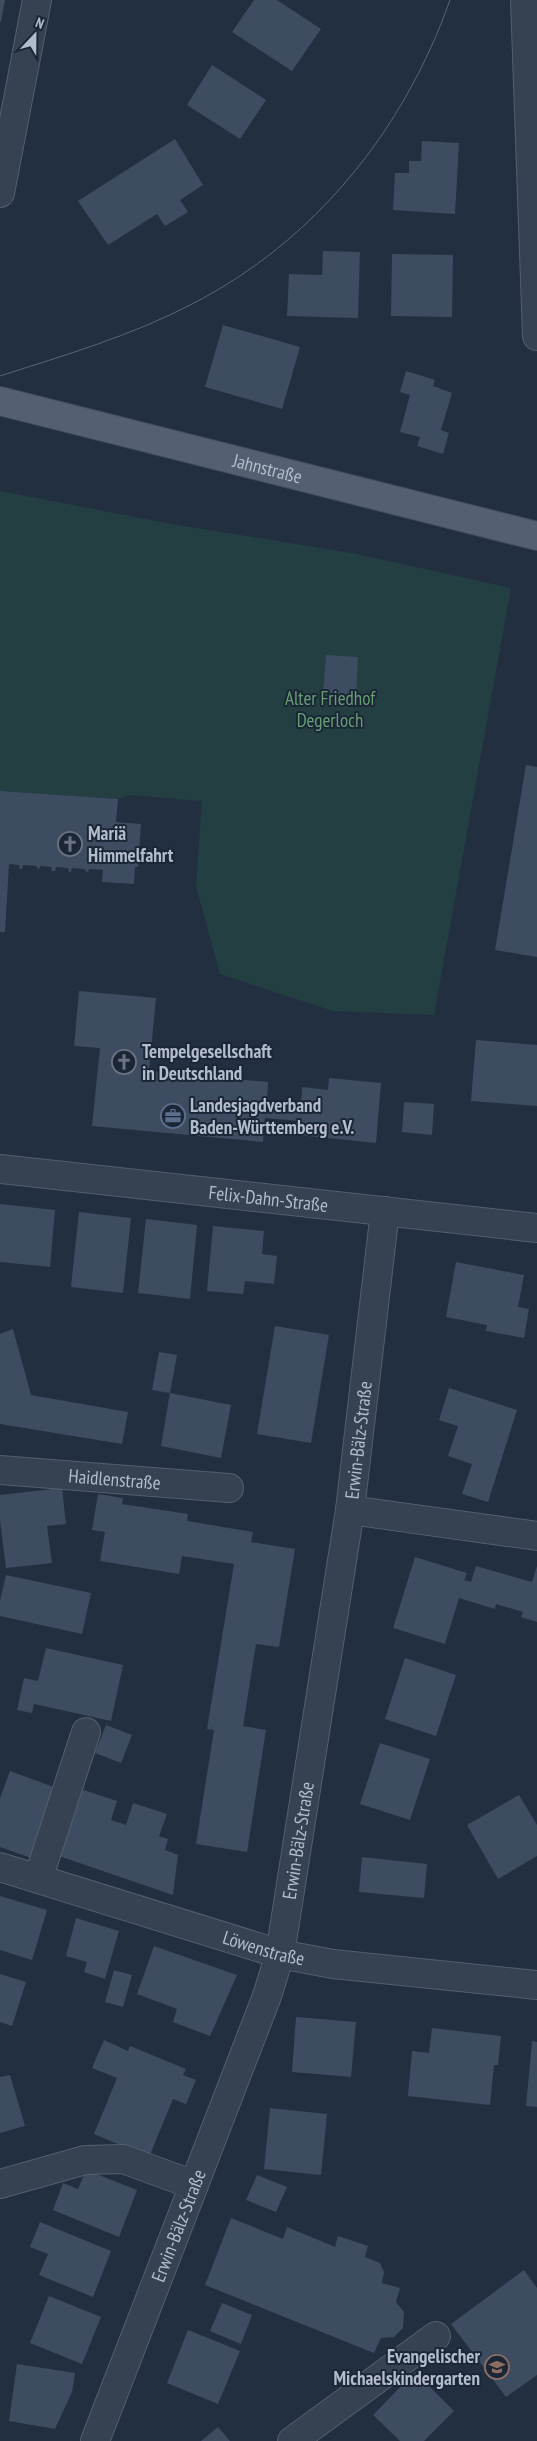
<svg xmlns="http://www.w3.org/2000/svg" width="537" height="2441" viewBox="0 0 537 2441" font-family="'PT Sans Narrow',sans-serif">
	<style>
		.green { fill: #243f42 }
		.building { fill: #3e4c61 }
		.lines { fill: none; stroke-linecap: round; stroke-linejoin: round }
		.minor-casing { stroke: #545f6e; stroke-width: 30 }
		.major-casing { stroke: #404a5a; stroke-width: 30 }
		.minor { stroke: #364151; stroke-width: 28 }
		.major { stroke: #546071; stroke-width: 28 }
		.tram { stroke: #586578; stroke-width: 1 }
		.labels { text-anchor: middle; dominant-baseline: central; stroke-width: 4; stroke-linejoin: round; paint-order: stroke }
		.street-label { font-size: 19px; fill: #b3bccb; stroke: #1b2636 }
		.park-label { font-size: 19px; fill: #679f74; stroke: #1b2636 }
		.poi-label { font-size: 19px; font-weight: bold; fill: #b3bccb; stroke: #1b2636; text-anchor: start }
	</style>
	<rect width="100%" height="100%" fill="#222f41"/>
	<path class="green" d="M0 491 171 524 352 553 511 588 434 1015 333 1011 220 974 196 886 202 801 129 795 118 799 0 791Z"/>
	<path class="building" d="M0 0H5L1 22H0Z
		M254 0H277L321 29 292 71 232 32Z
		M212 65 266 100 240 139 187 105Z
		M175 139 203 185 180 200 188 212 165 226 157 214 108 245 78 201Z
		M422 141 459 143 455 214 393 210 395 173H409V161H421Z
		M323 251 360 252 358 318 287 316 289 274 322 275Z
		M392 254 453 255 452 317 391 316Z
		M223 325 300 347 282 409 205 387Z
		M406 371 435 380 433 386 452 393 441 430 449 433 443 454 417 446 420 437 400 432 410 395 400 392Z
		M326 655 358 657 356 697 323 695Z
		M526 765 537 767V957L495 950Z
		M0 791 118 799 116 822 141 824 138 867H135L134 884 102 882 103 870 89 869 88 873 84 869 72 868 71 872H69L68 868 56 867 55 871H52L51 867 40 866 39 870 36 866 23 865 22 869H20L19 865 9 864 5 932H0Z
		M79 991 156 998 149 1071 268 1082 267 1102 301 1106 302 1087 328 1090 329 1078 381 1083 376 1143 298 1135 299 1121 265 1118 263 1142 92 1126 100 1048 74 1046Z
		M476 1040 537 1045V1106L471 1101Z
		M404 1102 434 1104 432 1135 402 1132Z
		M0 1204 55 1210 50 1267 0 1262Z
		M79 1212 131 1218 123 1293 71 1287Z
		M146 1219 197 1225 190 1299 138 1293Z
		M213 1226 264 1231 262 1254 277 1256 274 1284 245 1281 243 1294 207 1291Z
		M456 1262 524 1275 518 1307 529 1309 524 1338 486 1331 487 1325 446 1317Z
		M275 1326 329 1335 311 1443 257 1434Z
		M13 1329 31 1395 128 1412 122 1444 0 1424V1334Z
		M159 1352 177 1355 170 1393 231 1405 221 1458 161 1446 170 1393 152 1390Z
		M449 1388 517 1410 488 1502 462 1494 472 1464 448 1456 458 1426 439 1420Z
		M62 1488 66 1524 47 1526 52 1563 6 1568 0 1520V1495Z
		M98 1494 123 1498 122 1504 188 1514 187 1521 253 1532 251 1542 295 1549 279 1647 256 1644 243 1726 266 1730 247 1852 196 1844 214 1730 207 1729 234 1564 182 1556 179 1574 100 1561 105 1532 92 1530Z
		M415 1557 467 1573 464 1580 471 1582 476 1566 532 1582 537 1566V1622L521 1617 523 1612 496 1604 495 1609 459 1598 445 1644 393 1628Z
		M6 1575 91 1593 82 1634 0 1616V1601Z
		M46 1648 123 1665 111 1721 34 1704 32 1713 17 1710 24 1678 38 1681Z
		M405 1658 456 1675 436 1736 385 1719Z
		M106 1725 132 1735 121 1763 95 1753Z
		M380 1743 430 1759 410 1820 360 1804Z
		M10 1771 59 1789 34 1859 0 1847V1798Z
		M78 1788 117 1801 111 1820 126 1825 133 1803 167 1814 159 1836 168 1839 165 1850 178 1855 173 1895 56 1855Z
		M519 1795 537 1825V1856L498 1879 467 1825Z
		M362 1857 427 1864 424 1898 359 1892Z
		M0 1896 47 1910 32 1960 0 1950Z
		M76 1918 119 1931 105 1979 84 1972 87 1962 66 1956Z
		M154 1946 237 1975 210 2036 173 2022 177 2009 137 1994Z
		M114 1970 132 1975 123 2007 105 2002Z
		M0 1974 26 1982 12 2026 0 2022Z
		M296 2017 356 2022 351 2077 292 2072Z
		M432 2028 501 2036 498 2065H494L490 2105 408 2096 412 2051 429 2053Z
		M104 2040 128 2051 130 2046 186 2069 183 2075 196 2080 186 2104 173 2099 149 2157 94 2134 117 2078 92 2068Z
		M532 2041 537 2042V2107L526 2106Z
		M10 2075 25 2126 0 2133V2077Z
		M270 2108 327 2114 321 2175 264 2169Z
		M86 2170 137 2190 119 2237 53 2210 63 2183 78 2189Z
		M257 2175 287 2187 276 2212 246 2200Z
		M231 2218 283 2239 287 2227 335 2247 338 2236 368 2246 365 2257 380 2263 384 2272 382 2283 400 2288 396 2302 404 2312 403 2328 394 2337 381 2338 374 2353 205 2285Z
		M40 2222 111 2251 93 2297 39 2275 48 2254 30 2247Z
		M524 2270 537 2288V2375L506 2397 451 2324Z
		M49 2296 101 2317 82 2364 30 2343Z
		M222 2303 252 2315 241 2344 210 2331Z
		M188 2330 240 2351 218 2404 167 2383Z
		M17 2364 75 2373 72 2392 55 2429 9 2421Z
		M415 2372 454 2411 424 2441H400L373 2415Z
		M218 2427 230 2441H201Z"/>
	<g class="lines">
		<defs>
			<g id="minor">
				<path d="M525 0 537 336"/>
				<path d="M0 193 37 0"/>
				<path id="s1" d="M0 1169 537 1228"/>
				<path id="s2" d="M0 1470 229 1488"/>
				<path d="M350 1510 537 1536"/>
				<path id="s3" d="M0 1867 280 1954 333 1964 537 1985"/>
				<path d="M38 1879 86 1732"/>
				<path d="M0 2184 85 2160 123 2159 194 2185"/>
				<path id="s4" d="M95 2441 267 1996 280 1954 350 1510 385 1211"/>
				<path d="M292 2441 436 2336"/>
			</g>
			<g id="major">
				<path id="s5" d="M0 401 537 536"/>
			</g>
		</defs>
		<use href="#minor" class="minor-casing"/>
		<use href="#major" class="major-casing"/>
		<use href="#minor" class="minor"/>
		<use href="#major" class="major"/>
		<path class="tram" d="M0 376C65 355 131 336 192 304 315 241 404 130 450 0"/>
	</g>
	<defs>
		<symbol id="church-ring" viewBox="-11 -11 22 22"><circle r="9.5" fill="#1b2636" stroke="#6b7280" stroke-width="1.5"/><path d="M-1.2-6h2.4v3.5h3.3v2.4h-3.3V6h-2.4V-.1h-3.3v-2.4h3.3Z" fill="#6b7280"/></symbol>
		<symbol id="office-ring" viewBox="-11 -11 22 22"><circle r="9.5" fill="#1b2636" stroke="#5c6f8a" stroke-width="1.5"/><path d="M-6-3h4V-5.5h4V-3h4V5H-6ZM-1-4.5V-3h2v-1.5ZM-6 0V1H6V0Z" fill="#5c6f8a"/></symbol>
		<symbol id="school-ring" viewBox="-11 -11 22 22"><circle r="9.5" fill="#1b2636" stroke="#8d6e63" stroke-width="1.5"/><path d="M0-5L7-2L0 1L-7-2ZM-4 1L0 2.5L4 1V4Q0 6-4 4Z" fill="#8d6e63"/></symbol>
	</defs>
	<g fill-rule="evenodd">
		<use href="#church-ring" x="56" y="830" width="28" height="28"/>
		<use href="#church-ring" x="110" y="1048" width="28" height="28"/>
		<use href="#office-ring" x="159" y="1102" width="28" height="28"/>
		<use href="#school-ring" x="483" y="2353" width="28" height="28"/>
	</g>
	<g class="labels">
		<g class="street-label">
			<text stroke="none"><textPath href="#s5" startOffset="276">Jahnstraße</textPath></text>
			<text stroke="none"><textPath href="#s1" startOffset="270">Felix-Dahn-Straße</textPath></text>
			<text stroke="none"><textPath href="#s4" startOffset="1041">Erwin-Bälz-Straße</textPath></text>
			<text stroke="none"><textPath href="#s2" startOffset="115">Haidlenstraße</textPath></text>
			<text stroke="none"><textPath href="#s4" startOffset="636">Erwin-Bälz-Straße</textPath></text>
			<text stroke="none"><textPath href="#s3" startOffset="276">Löwenstraße</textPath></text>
			<text stroke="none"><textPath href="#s4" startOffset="231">Erwin-Bälz-Straße</textPath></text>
		</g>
		<g class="park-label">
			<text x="330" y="698">Alter Friedhof<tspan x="330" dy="22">Degerloch</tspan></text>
		</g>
		<g class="poi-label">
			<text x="88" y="833">Mariä<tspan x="88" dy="22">Himmelfahrt</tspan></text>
			<text x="142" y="1051">Tempelgesellschaft<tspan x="142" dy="22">in Deutschland</tspan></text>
			<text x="190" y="1105">Landesjagdverband<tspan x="190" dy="22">Baden-Württemberg e.V.</tspan></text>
			<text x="480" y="2356" text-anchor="end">Evangelischer<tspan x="480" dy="22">Michaelskindergarten</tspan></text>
		</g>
	</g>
	<g transform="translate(35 35) rotate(22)" stroke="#1b2636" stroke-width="4" paint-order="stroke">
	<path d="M0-4L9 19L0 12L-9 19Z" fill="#b3bccb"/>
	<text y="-8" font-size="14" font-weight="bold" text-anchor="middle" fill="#b3bccb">N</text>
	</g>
</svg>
